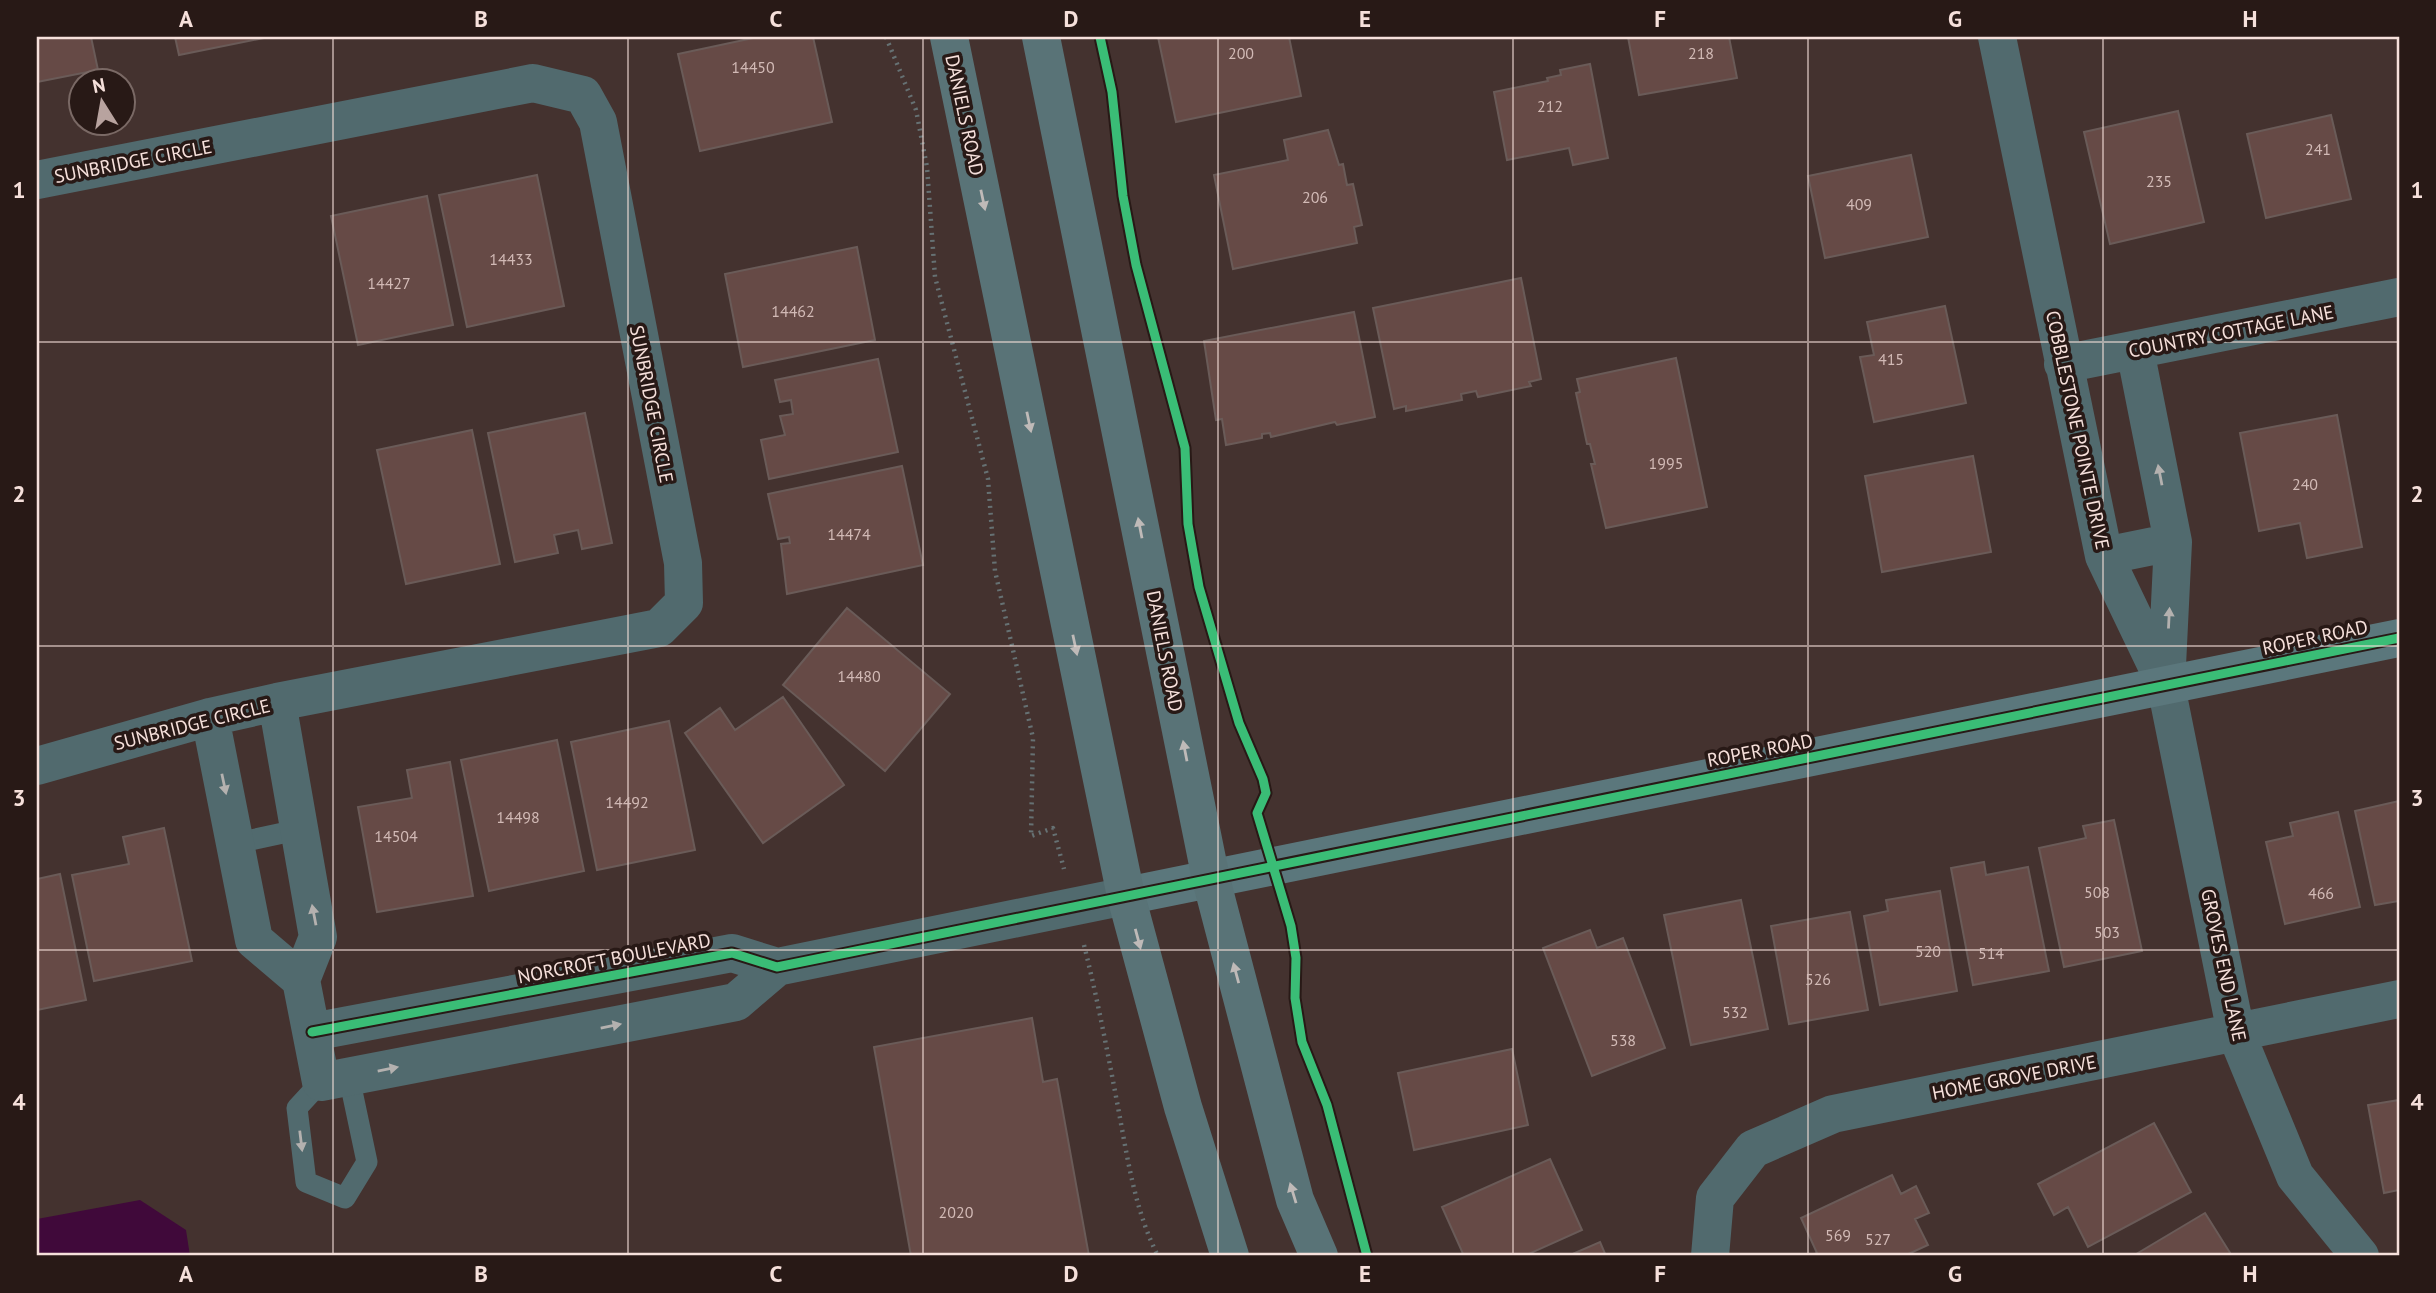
<svg xmlns="http://www.w3.org/2000/svg" width="2436" height="1293" viewBox="0 0 2436 1293" font-family="'PT Sans',sans-serif">
	<style>
		.water { fill: #40093a }
		.building { fill: #664a46; stroke: #6a5b58; stroke-width: 2 }
		.lines { fill: none; stroke-linecap: round; stroke-linejoin: round }
		.path { stroke: #667173; stroke-width: 4.5; stroke-dasharray: 2 5; stroke-linecap: butt }
		.lane { stroke: #516a6e; stroke-width: 21 }
		.street { stroke: #516a6e; stroke-width: 38 }
		.secondary { stroke: #5b777c; stroke-width: 38 }
		.primary { stroke: #597377; stroke-width: 38 }
		.cycleway-casing { stroke: #281916; stroke-width: 13 }
		.cycleway { stroke: #3abd76; stroke-width: 9 }
		.oneway { fill: #bfbab8 }
		.oneway2 { fill: #b4b1af }
		.grid { fill: none; stroke: #f6e0db; stroke-width: 2; stroke-opacity: 0.55 }
		.labels { text-anchor: middle; dominant-baseline: central; stroke-width: 7; stroke-linejoin: round; paint-order: stroke }
		.number-label { font-size: 16px; fill: #d2bab6 }
		.street-label { font-size: 19px; fill: #f6e0db; stroke: #281916 }
		.neatline { fill: none; stroke: #f6e0db; stroke-width: 2.5 }
		.grid-label { font-size: 23px; text-anchor: middle; font-weight: bold; fill: #f6e0db }
	</style>
	<rect width="100%" height="100%" fill="#44322f"/>
	<path class="water" d="M140 1200 186 1230 190 1256H37V1219Z"/>
	<path class="building" d="M37 37H91L98 70 37 82Z
		M175 37H269L179 55Z
		M758 37H813L832 122 700 151 678 54Z
		M1158 37H1289L1301 96 1176 122Z
		M1628 37H1729L1737 78 1639 95Z
		M1590 64 1608 158 1573 165 1569 148 1507 160 1494 92 1548 81 1547 78 1561 75 1560 70Z
		M2178 111 2204 222 2110 244 2084 132Z
		M2331 115 2351 199 2266 218 2247 134Z
		M1328 130 1339 165 1343 164 1347 185 1353 184 1362 225 1354 227 1357 243 1233 269 1214 175 1288 160 1284 140Z
		M1911 155 1928 237 1825 258 1808 176Z
		M537 175 564 306 467 327 439 195Z
		M427 196 453 325 358 345 331 216Z
		M857 247 875 340 743 367 725 274Z
		M1521 278 1541 379 1529 382 1531 386 1478 397 1476 391 1461 394 1462 400 1406 411V406L1394 409 1373 308Z
		M1945 306 1966 403 1874 422 1860 357 1874 355 1867 322Z
		M1354 312 1375 417 1337 425 1335 422 1271 437 1270 433 1262 434V438L1226 445 1222 419 1216 420 1204 341Z
		M1676 358 1707 507 1606 528 1591 464H1595L1590 444H1587L1576 393 1580 392 1577 379Z
		M878 359 898 452 769 479 761 440 785 435 780 416 793 414 791 400 780 402 775 380Z
		M585 413 612 543 582 549 578 530 554 535 558 553 515 562 488 433Z
		M2337 415 2362 547 2307 558 2300 523 2259 531 2240 433Z
		M472 430 500 564 406 584 377 450Z
		M1973 456 1991 552 1882 572 1865 476Z
		M902 466 923 565 787 594 781 544 790 543 789 537 778 539 768 494Z
		M847 608 950 694 885 771 783 685Z
		M783 697 844 785 763 843 685 733 720 708 735 730Z
		M669 721 695 850 597 870 571 742Z
		M557 740 584 871 489 891 461 760Z
		M450 762 473 896 377 912 358 807 412 798 407 770Z
		M2399 801V901L2375 905 2355 811Z
		M2338 812 2360 907 2285 924 2266 842 2293 836 2290 823Z
		M2114 820 2142 951 2064 967 2039 848 2086 838 2083 826Z
		M164 828 192 961 94 981 72 875 129 864 123 837Z
		M1984 862 1986 875 2028 867 2049 971 1973 985 1951 868Z
		M60 874 86 1000 37 1010V879Z
		M1940 891 1957 991 1880 1005 1864 916 1888 911 1886 900Z
		M1741 900 1768 1029 1691 1045 1664 915Z
		M1850 912 1868 1010 1789 1024 1771 926Z
		M1590 930 1597 948 1623 938 1665 1048 1592 1076 1543 948Z
		M1032 1018 1043 1082 1057 1079 1089 1256H911L874 1047Z
		M1512 1049 1528 1125 1414 1150 1398 1073Z
		M2399 1100V1190L2384 1193 2368 1105Z
		M2154 1123 2191 1192 2088 1247 2068 1207 2054 1215 2038 1184Z
		M1550 1159 1582 1230 1524 1256H1464L1442 1207Z
		M1892 1175 1901 1194 1916 1186 1929 1213 1915 1219 1928 1245 1904 1256H1810L1817 1253 1801 1218Z
		M2205 1213 2232 1256H2133Z
		M1600 1242 1606 1256H1568Z"/>
	<g class="lines">
		<path class="path" d="M886 37 916 110 927 167 935 277 988 479 995 571 1033 738 1031 836 1053 828 1064 869
			M1084 945C1097 997 1107 1049 1117 1102 1127 1154 1134 1209 1158 1256"/>
		<path class="lane" d="M237 843 297 830
			M321 1082 297 1108 306 1182 345 1198 367 1162 349 1077"/>
		<path class="street" d="M1997 37 2104 556 2164 681
			M37 180 533 83 583 95 598 122 683 563 684 603 659 628 277 702 210 717 37 766
			M2135 350 2173 542 2166 686 2236 1033 2295 1176 2360 1256
			M2063 364 2399 297
			M2104 556 2173 542
			M277 702 318 937 301 980 321 1082 736 1002 777 967
			M210 717 254 940 301 980
			M312 1032 732 953 777 967 1126 896
			M1710 1256 1715 1198 1753 1149 1833 1114 2399 999"/>
		<path class="secondary" d="M1126 896 2399 638"/>
		<path class="primary" d="M949 37 1126 896 1183 1107 1230 1256
			M1041 37 1211 879 1295 1200 1319 1256"/>
		<defs>
			<path id="cycleway" d="M1100 37 1112 92 1123 196 1136 265 1185 448 1188 524 1199 587 1239 723 1263 779 1266 793 1257 813 1291 926 1296 958 1295 998 1302 1042 1327 1105 1367 1256
				M312 1032 732 953 777 967 2399 638"/>
		</defs>
		<use href="#cycleway" class="cycleway-casing"/>
		<use href="#cycleway" class="cycleway"/>
	</g>
	<defs><path id="oneway-solid" d="M-6-.8H1V-3.2L6.5 0L1 3.2V.8H-6Z" transform="scale(1.75)"/></defs>
	<g class="oneway">
		<use href="#oneway-solid" transform="translate(983 200) rotate(78)"/>
		<use href="#oneway-solid" transform="translate(1029 422) rotate(78)"/>
		<use href="#oneway-solid" transform="translate(1140 528) rotate(-101)"/>
		<use href="#oneway-solid" transform="translate(1075 645) rotate(78)"/>
		<use href="#oneway-solid" transform="translate(1185 751) rotate(-101)"/>
		<use href="#oneway-solid" transform="translate(1138 939) rotate(75)"/>
		<use href="#oneway-solid" transform="translate(1236 973) rotate(-105)"/>
		<use href="#oneway-solid" transform="translate(1293 1193) rotate(-107)"/>
	</g>
	<g class="oneway2">
		<use href="#oneway-solid" transform="translate(2160 475) rotate(-101)"/>
		<use href="#oneway-solid" transform="translate(2169 618) rotate(-87)"/>
		<use href="#oneway-solid" transform="translate(224 784) rotate(78)"/>
		<use href="#oneway-solid" transform="translate(314 915) rotate(-101)"/>
		<use href="#oneway-solid" transform="translate(611 1026) rotate(-11)"/>
		<use href="#oneway-solid" transform="translate(388 1069) rotate(-11)"/>
		<use href="#oneway-solid" transform="translate(301 1141) rotate(83)"/>
	</g>
	<path class="grid" d="M333 37V1256M628 37V1256M923 37V1256M1218 37V1256M1513 37V1256M1808 37V1256M2103 37V1256M37 342H2399M37 646H2399M37 950H2399"/>
	<g class="labels">
		<g class="number-label">
			<text x="1241" y="53">200</text>
			<text x="1701" y="53">218</text>
			<text x="753" y="67">14450</text>
			<text x="1550" y="106">212</text>
			<text x="2318" y="149">241</text>
			<text x="2159" y="181">235</text>
			<text x="1315" y="197">206</text>
			<text x="1859" y="204">409</text>
			<text x="511" y="259">14433</text>
			<text x="389" y="283">14427</text>
			<text x="793" y="311">14462</text>
			<text x="1891" y="359">415</text>
			<text x="1666" y="463">1995</text>
			<text x="2305" y="484">240</text>
			<text x="849" y="534">14474</text>
			<text x="859" y="676">14480</text>
			<text x="627" y="802">14492</text>
			<text x="518" y="817">14498</text>
			<text x="396" y="836">14504</text>
			<text x="2097" y="892">508</text>
			<text x="2321" y="893">466</text>
			<text x="2107" y="932">503</text>
			<text x="1928" y="951">520</text>
			<text x="1991" y="953">514</text>
			<text x="1818" y="979">526</text>
			<text x="1735" y="1012">532</text>
			<text x="1623" y="1040">538</text>
			<text x="956" y="1212">2020</text>
			<text x="1838" y="1235">569</text>
			<text x="1878" y="1239">527</text>
		</g>
		<g class="street-label">
			<text transform="translate(965 115) rotate(78)">DANIELS ROAD</text>
			<text transform="translate(133 161) rotate(-11)">SUNBRIDGE CIRCLE</text>
			<text transform="translate(2231 331) rotate(-11)">COUNTRY COTTAGE LANE</text>
			<text transform="translate(652 404) rotate(79)">SUNBRIDGE CIRCLE</text>
			<text transform="translate(2078 430) rotate(78)">COBBLESTONE POINTE DRIVE</text>
			<text transform="translate(2315 637) rotate(-12)">ROPER ROAD</text>
			<text transform="translate(1165 651) rotate(79)">DANIELS ROAD</text>
			<text transform="translate(192 724) rotate(-14)">SUNBRIDGE CIRCLE</text>
			<text transform="translate(1760 750) rotate(-11)">ROPER ROAD</text>
			<text transform="translate(614 958) rotate(-11)">NORCROFT BOULEVARD</text>
			<text transform="translate(2224 965) rotate(78)">GROVES END LANE</text>
			<text transform="translate(2014 1077) rotate(-11)">HOME GROVE DRIVE</text>
		</g>
	</g>
	<rect width="2436" height="1293" fill="none" stroke="#281916" stroke-width="77"/>
	<g transform="translate(102 102) rotate(349)"><circle r="33" fill="#281916" stroke="#7a6965" stroke-width="2"/>
	<path d="M0-5L12 26L0 18L-12 26Z" fill="#b8a39f"/>
	<text y="-10" font-size="19" font-weight="bold" text-anchor="middle" fill="#f6e0db">N</text>
	</g>
	<rect x="38" y="38" width="2360" height="1216" class="neatline"/>
	<g class="grid-label">
		<text x="186" y="27">A</text>
		<text x="481" y="27">B</text>
		<text x="776" y="27">C</text>
		<text x="1071" y="27">D</text>
		<text x="1365" y="27">E</text>
		<text x="1660" y="27">F</text>
		<text x="1955" y="27">G</text>
		<text x="2250" y="27">H</text>
		<text x="19" y="198">1</text>
		<text x="2417" y="198">1</text>
		<text x="19" y="502">2</text>
		<text x="2417" y="502">2</text>
		<text x="19" y="806">3</text>
		<text x="2417" y="806">3</text>
		<text x="19" y="1110">4</text>
		<text x="2417" y="1110">4</text>
		<text x="186" y="1282">A</text>
		<text x="481" y="1282">B</text>
		<text x="776" y="1282">C</text>
		<text x="1071" y="1282">D</text>
		<text x="1365" y="1282">E</text>
		<text x="1660" y="1282">F</text>
		<text x="1955" y="1282">G</text>
		<text x="2250" y="1282">H</text>
	</g>
</svg>
